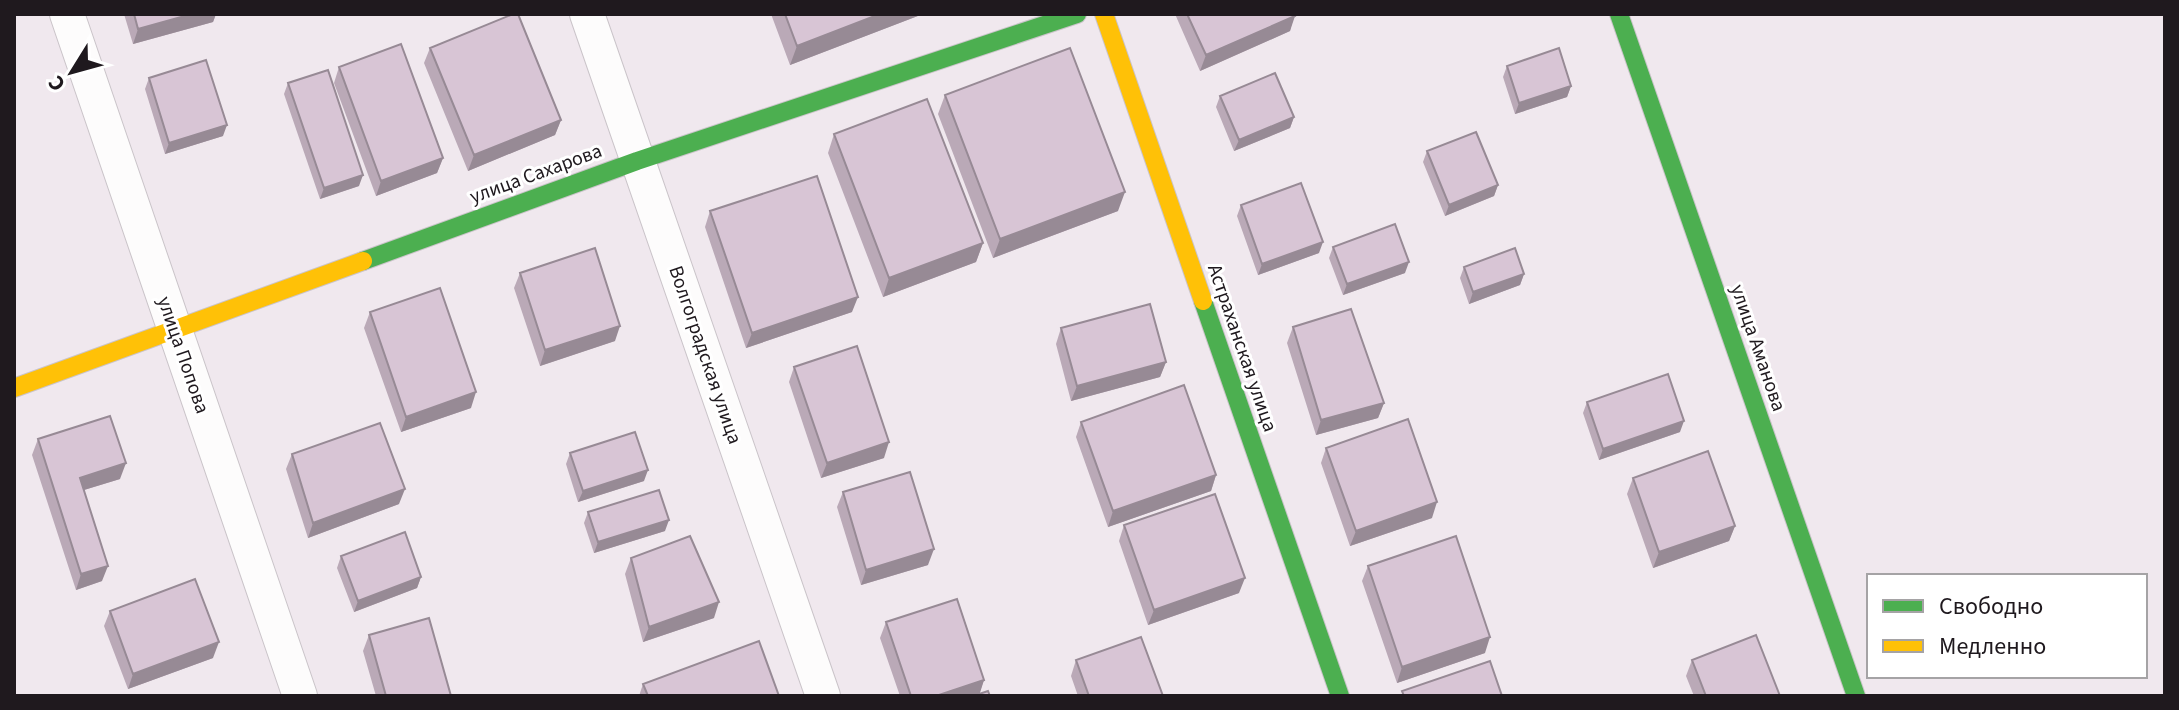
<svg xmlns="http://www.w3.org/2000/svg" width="2179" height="710" viewBox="0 0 2179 710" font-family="'Source Sans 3',sans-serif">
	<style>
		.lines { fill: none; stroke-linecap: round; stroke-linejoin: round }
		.street-casing { stroke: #cac4c9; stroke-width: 36 }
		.fast-casing { stroke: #cac4c9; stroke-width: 20 }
		.slow-casing { stroke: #cac4c9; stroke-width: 20 }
		.street { stroke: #fdfcfc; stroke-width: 34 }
		.fast { stroke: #4caf50; stroke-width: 18 }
		.slow { stroke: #ffc107; stroke-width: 18 }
		.wall { fill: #baa9b7 }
		.shaded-wall { fill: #978a95 }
		.building { fill: #d8c5d5; stroke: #978a95; stroke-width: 2 }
		.labels { text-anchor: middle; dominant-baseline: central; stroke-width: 6; stroke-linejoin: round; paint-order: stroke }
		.street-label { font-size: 20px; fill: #1f191e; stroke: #fff }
	</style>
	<rect width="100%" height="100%" fill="#f0e8ee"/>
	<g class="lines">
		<defs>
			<path id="street" d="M67 14 300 696
				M587 14 823 696"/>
			<path id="fast" d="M1619 14 1856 696
				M363 261 637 161 1077 14
				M1203 301 1340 696"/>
			<path id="slow" d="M1104 14 1203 301
				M14 388 363 261"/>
		</defs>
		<use href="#street" class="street-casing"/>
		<use href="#fast" class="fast-casing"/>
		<use href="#slow" class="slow-casing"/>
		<use href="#street" class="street"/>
		<use href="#fast" class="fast"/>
		<use href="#slow" class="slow"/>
	</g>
	<path class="wall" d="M124 14H216L213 22 133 44Z
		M771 14H923L790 65Z
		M1175 14H1294L1290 31 1200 71Z
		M430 48 561 120 555 135 468 171 424 63Z
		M1507 66 1571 86 1567 97 1515 114 1503 77Z
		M339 67 443 158 437 173 376 196 334 83Z
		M149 78 223 136 165 154 145 89Z
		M288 83 359 186 320 199 284 94Z
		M945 95 1118 211 993 258 938 114Z
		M1220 96 1294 117 1290 128 1234 151 1216 107Z
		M834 134 983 243 976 262 883 297 828 153Z
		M1427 151 1498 185 1494 196 1445 216 1423 162Z
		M1241 205 1319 253 1258 275 1237 216Z
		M710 211 852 312 746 348 705 227Z
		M1333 247 1405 273 1343 295 1329 258Z
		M1464 267 1524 274 1520 285 1469 304 1460 278Z
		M520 273 615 341 540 366 514 288Z
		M370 312 471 408 401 432 364 328Z
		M1293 327 1384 403 1378 418 1316 435 1287 343Z
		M1061 328 1166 362 1160 377 1071 401 1056 344Z
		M794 367 884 458 821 478 789 382Z
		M1587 402 1680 432 1599 460 1583 413Z
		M1081 422 1216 475 1211 491 1108 527 1076 437Z
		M38 439 120 479 84 490 102 581 76 590 32 455Z
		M1326 448 1432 518 1350 546 1321 463Z
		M570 453 644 481 578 502 566 464Z
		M292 454 399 504 308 538 286 469Z
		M1633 478 1735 526 1729 541 1653 568 1627 494Z
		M843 492 928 565 861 585 837 507Z
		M588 512 665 531 594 553 584 523Z
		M1124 525 1239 593 1148 625 1119 541Z
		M341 556 421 577 417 588 354 612 337 568Z
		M631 558 714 618 643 642 625 574Z
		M1368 566 1485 653 1397 683 1362 581Z
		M110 611 213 658 128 689 104 626Z
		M886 622 984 680 979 694 990 696H900L880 638Z
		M369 635 451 696H376L363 651Z
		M1076 660 1163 696H1078L1071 676Z
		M1692 660 1780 696H1694L1686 676Z
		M643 684 779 696H639Z"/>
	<path class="shaded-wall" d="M192 14H216L213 22 133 44 138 29Z
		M880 14H923L790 65 797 46Z
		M1295 16 1290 31 1200 71 1206 55Z
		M1571 86 1567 97 1515 114 1519 103Z
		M1294 117 1290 128 1234 151 1239 140Z
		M561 120 555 135 468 171 474 155Z
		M227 125 223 136 165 154 169 143Z
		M443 158 437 173 376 196 381 181Z
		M363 175 359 186 320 199 324 188Z
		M1498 185 1494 196 1445 216 1449 205Z
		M1125 192 1118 211 993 258 1000 239Z
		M1323 242 1319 253 1258 275 1262 264Z
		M983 243 976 262 883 297 889 278Z
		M1409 262 1405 273 1343 295 1347 284Z
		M1524 274 1520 285 1469 304 1473 292Z
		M858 297 852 312 746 348 752 333Z
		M620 326 615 341 540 366 545 350Z
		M1166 362 1160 377 1071 401 1077 386Z
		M476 392 471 408 401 432 406 417Z
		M1384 403 1378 418 1316 435 1321 420Z
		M1684 421 1680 432 1599 460 1603 449Z
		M889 442 884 458 821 478 827 463Z
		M126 463 120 479 74 493 80 478Z
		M648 470 644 481 578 502 583 491Z
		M1216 475 1211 491 1108 527 1113 511Z
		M405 489 399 504 308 538 313 523Z
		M1437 502 1432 518 1350 546 1356 531Z
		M669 520 665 531 594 553 598 542Z
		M1735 526 1729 541 1653 568 1659 552Z
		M934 549 928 565 861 585 866 570Z
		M108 566 102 581 76 590 81 574Z
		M421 577 417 588 354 612 358 601Z
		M1245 578 1239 593 1148 625 1154 610Z
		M719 602 714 618 643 642 649 627Z
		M1490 637 1485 653 1397 683 1402 667Z
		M219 642 213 658 128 689 133 674Z
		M984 680 979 696H936Z"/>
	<path class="building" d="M134 14H192L138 29Z
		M513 14H518L561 120 474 155 430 48Z
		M785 14H880L797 46Z
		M1187 14H1294L1295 16 1206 55Z
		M401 44 443 158 381 181 339 67Z
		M1070 48 1125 192 1000 239 945 95Z
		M1559 48 1571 86 1519 103 1507 66Z
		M206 60 227 125 169 143 149 78Z
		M328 70 363 175 324 188 288 83Z
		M1275 73 1294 117 1239 140 1220 96Z
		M927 99 983 243 889 278 834 134Z
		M1476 132 1498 185 1449 205 1427 151Z
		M817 176 858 297 752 333 710 211Z
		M1301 183 1323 242 1262 264 1241 205Z
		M1395 224 1409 262 1347 284 1333 247Z
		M595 248 620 326 545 350 520 273Z
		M1515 248 1524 274 1473 292 1464 267Z
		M440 288 476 392 406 417 370 312Z
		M1150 304 1166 362 1077 386 1061 328Z
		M1351 309 1384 403 1321 420 1293 327Z
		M857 346 889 442 827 463 794 367Z
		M1668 374 1684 421 1603 449 1587 402Z
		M1184 385 1216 475 1113 511 1081 422Z
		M110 416 126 463 80 478 108 566 81 574 38 439Z
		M1408 419 1437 502 1356 531 1326 448Z
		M380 423 405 489 313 523 292 454Z
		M635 432 648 470 583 491 570 453Z
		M1708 451 1735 526 1659 552 1633 478Z
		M910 472 934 549 866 570 843 492Z
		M659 490 669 520 598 542 588 512Z
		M1215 494 1245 578 1154 610 1124 525Z
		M405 532 421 577 358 601 341 556Z
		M690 536 719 602 649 627 631 558Z
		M1456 536 1490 637 1402 667 1368 566Z
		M195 579 219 642 133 674 110 611Z
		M957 599 984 680 936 696H911L886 622Z
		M429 618 451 696H386L369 635Z
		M1756 635 1780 696H1706L1692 660Z
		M1141 637 1163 696H1089L1076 660Z
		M759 641 779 696H648L643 684Z
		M1490 661 1502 696H1404L1402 691Z
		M988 691 990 696H973Z"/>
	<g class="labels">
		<g class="street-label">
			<text transform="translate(536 174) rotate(-20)">улица Сахарова</text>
			<text transform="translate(1242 348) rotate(71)">Астраханская улица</text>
			<text transform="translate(1758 348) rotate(71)">улица Аманова</text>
			<text transform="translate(183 355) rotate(71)">улица Попова</text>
			<text transform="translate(705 355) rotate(71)">Волгоградская улица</text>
		</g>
	</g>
	<rect width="2179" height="710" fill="none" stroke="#1f191e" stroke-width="32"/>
	<rect x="1867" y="574" width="280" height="104" fill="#ffffff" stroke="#a5a3a5" stroke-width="2"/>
	<rect x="1883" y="600" width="40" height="12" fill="#4caf50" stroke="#a5a3a5" stroke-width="2"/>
	<text x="1939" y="614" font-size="24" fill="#1f191e">Свободно</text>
	<rect x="1883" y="640" width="40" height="12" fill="#ffc107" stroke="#a5a3a5" stroke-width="2"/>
	<text x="1939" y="654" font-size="24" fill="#1f191e">Медленно</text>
	<g transform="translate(72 72) rotate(233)" stroke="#ffffff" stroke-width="6" paint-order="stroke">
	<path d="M0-6L14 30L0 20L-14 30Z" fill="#1f191e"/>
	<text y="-12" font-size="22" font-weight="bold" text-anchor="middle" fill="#1f191e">С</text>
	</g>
</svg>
